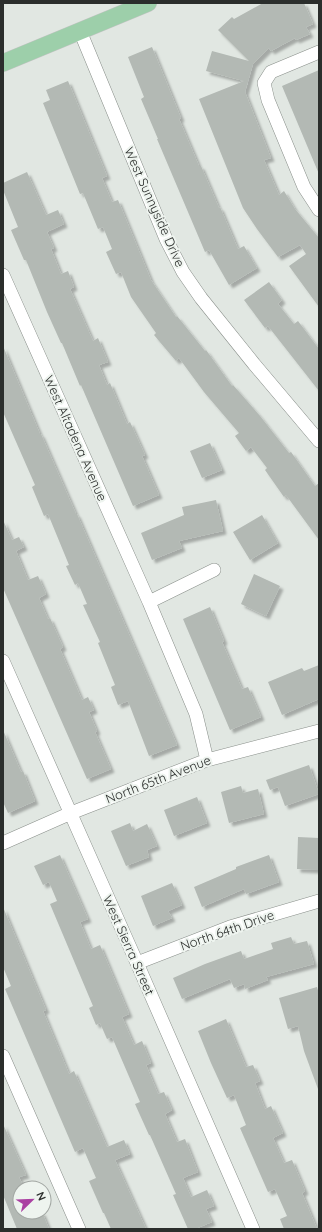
<svg xmlns="http://www.w3.org/2000/svg" width="322" height="1232" viewBox="0 0 322 1232" font-family="Quicksand,sans-serif">
	<style>
		.building { fill: #b3b9b4; filter: url(#shadow) }
		.lines { fill: none; stroke-linecap: round; stroke-linejoin: round }
		.minor-casing { stroke: #898f8a; stroke-width: 14 }
		.major-casing { stroke: #c4c4c4; stroke-width: 18 }
		.minor { stroke: #fff; stroke-width: 13 }
		.major { stroke: #9dcfaa; stroke-width: 17 }
		.labels { text-anchor: middle; dominant-baseline: central; stroke-width: 4; stroke-linejoin: round; paint-order: stroke }
		.street-label { font-size: 13px; fill: #2b2e2c; stroke: #eef4ef }
	</style>
	<defs>
		<filter id="shadow"><feDropShadow dx="3.5" dy="3.5" stdDeviation="1" flood-color="#0004"/></filter>
	</defs>
	<rect width="100%" height="100%" fill="#e1e7e2"/>
	<path class="building" d="M263 3H304L313 24 306 27 310 34 296 40 295 38 271 51 269 48 253 64 245 92 271 158 264 160 279 195 284 191 295 209 319 238V307L289 266 306 254 300 245 278 257 257 229 243 208 199 99 244 81 206 71 212 51 249 61 218 30 232 17 234 19Z
		M152 47 181 118 179 119 199 166H201L219 208 220 207 238 249 244 246 257 268 229 285 209 250 205 252 157 139H158L141 99 144 97 128 57Z
		M319 70V174L282 86Z
		M68 81 107 176 102 178 112 202 118 200 151 280 176 317 177 316 205 351 206 350 232 386 233 385 260 416 289 453 291 452 315 486 319 483V540L286 495 284 497 265 470 267 468 251 447 246 451 235 436 239 433 204 392 179 358 176 361 154 335 156 333 131 297 121 272 116 274 106 252 112 249 103 227 98 229 83 193 80 194 43 103 50 100 46 90Z
		M27 172 46 215 58 210 64 224 47 232 54 248 51 249 61 274 68 271 74 287 70 289 93 341 98 338 108 362 99 365 107 385 110 383 127 424 130 422 145 455 142 456 159 495 133 506 81 385 80 386 62 343H61L47 312 26 260H24L11 230 18 227 3 190V183Z
		M269 282 282 300 278 304 294 324 298 321 319 349V391L268 326 265 328 244 300Z
		M3 346 40 434H41L76 514H77L177 745 149 756 128 701 118 705 111 687 115 685 98 643 100 642 83 605 87 604 78 583 75 585 66 566 69 565 48 514 44 516 32 487 35 485 3 412Z
		M210 443 222 470 202 478 190 451Z
		M216 500 223 531 179 541 182 548 152 560 141 533 184 515 182 507Z
		M262 515 278 543 250 560 233 532Z
		M3 520 12 540 19 537 24 547 16 551 28 580 38 576 46 594 39 598 48 619 50 618 63 647 60 649 82 700 88 697 94 710 89 712 97 731 95 732 111 769 87 779 3 588Z
		M254 574 280 586 266 616 241 604Z
		M210 607 224 641 222 642 242 689 248 687 261 717 230 730 183 619Z
		M319 665V699L282 715 268 682 302 668 304 671Z
		M3 730 21 772 23 771 35 801 8 813 3 802Z
		M309 765 319 794 285 806 278 787 270 790 266 780Z
		M241 786 243 793 258 789 264 814 229 823 221 792Z
		M197 797 207 823 174 836 164 810Z
		M130 823 133 831 147 824 157 846 147 850 149 857 126 866 111 831Z
		M298 837 319 838 318 870 297 869Z
		M60 855 88 919 80 922 91 949 100 945 129 1014 122 1017 134 1045 142 1041 151 1063 146 1065 158 1094 164 1092 172 1110 165 1114 177 1142 185 1139 198 1172 183 1178 191 1197 207 1190 214 1206 206 1209 212 1222 195 1229H188L173 1195 176 1194 150 1135H149L135 1104 140 1102 112 1037 107 1039 100 1023 96 1025 89 1008 93 1006 50 904 57 901 49 882 43 885 34 866Z
		M269 855 279 882 246 894 244 889 202 907 194 887 236 869V867Z
		M172 883 182 905 168 911 172 918 153 926 141 896Z
		M3 907 46 1010 43 1011 69 1074 74 1071 107 1147 124 1140 130 1154 115 1160 146 1229H111L104 1213H103L89 1181 96 1178 83 1148 75 1152 5 989 11 986 3 967Z
		M291 937 294 944 307 941 314 964 266 977 268 980 245 989 244 984 234 988 230 979 182 999 173 978 205 964 241 951 244 959 273 949 271 943Z
		M317 987 319 994 318 1089 304 1051 298 1026 288 1029 279 998Z
		M226 1019 246 1067 253 1065 260 1081 255 1083 265 1109 271 1106 283 1133 273 1138 284 1163 292 1160 305 1191 302 1193 317 1229H284L280 1219 287 1216 275 1189 268 1192 240 1128 246 1125 234 1095 227 1098 211 1063 198 1031Z
		M3 1124 26 1175 19 1177 24 1188H20V1212H42L49 1229H17L3 1195Z"/>
	<g class="lines">
		<defs>
			<path id="minor" d="M80 31 166 239 183 272 201 298 254 364 319 441
				M319 52 271 72 264 83 268 100 304 187 319 210
				M3 275 149 602 196 714 207 760
				M149 602 214 570
				M3 661 137 963 253 1229
				M3 843 71 813 207 760 319 731
				M137 963 230 927 319 901
				M3 1056 79 1229"/>
			<path id="major" d="M3 63 148 3"/>
		</defs>
		<use href="#minor" class="minor-casing"/>
		<use href="#major" class="major-casing"/>
		<use href="#minor" class="minor"/>
		<use href="#major" class="major"/>
	</g>
	<g class="labels">
		<g class="street-label">
			<text transform="translate(155 207) rotate(66)">West Sunnyside Drive</text>
			<text transform="translate(76 438) rotate(66)">West Altadena Avenue</text>
			<text transform="translate(158 779) rotate(-21)">North 65th Avenue</text>
			<text transform="translate(227 930) rotate(-19)">North 64th Drive</text>
			<text transform="translate(129 945) rotate(66)">West Sierra Street</text>
		</g>
	</g>
	<rect width="322" height="1232" fill="none" stroke="#2b2e2c" stroke-width="8"/>
	<g transform="translate(32 1200) rotate(67)"><circle r="19" fill="#eef4ef" stroke="#a0a5a1"/>
	<path d="M0-3L7 15L0 10L-7 15Z" fill="#aa41a2"/>
	<text y="-6" font-size="11" font-weight="bold" text-anchor="middle" fill="#2b2e2c">N</text>
	</g>
</svg>
